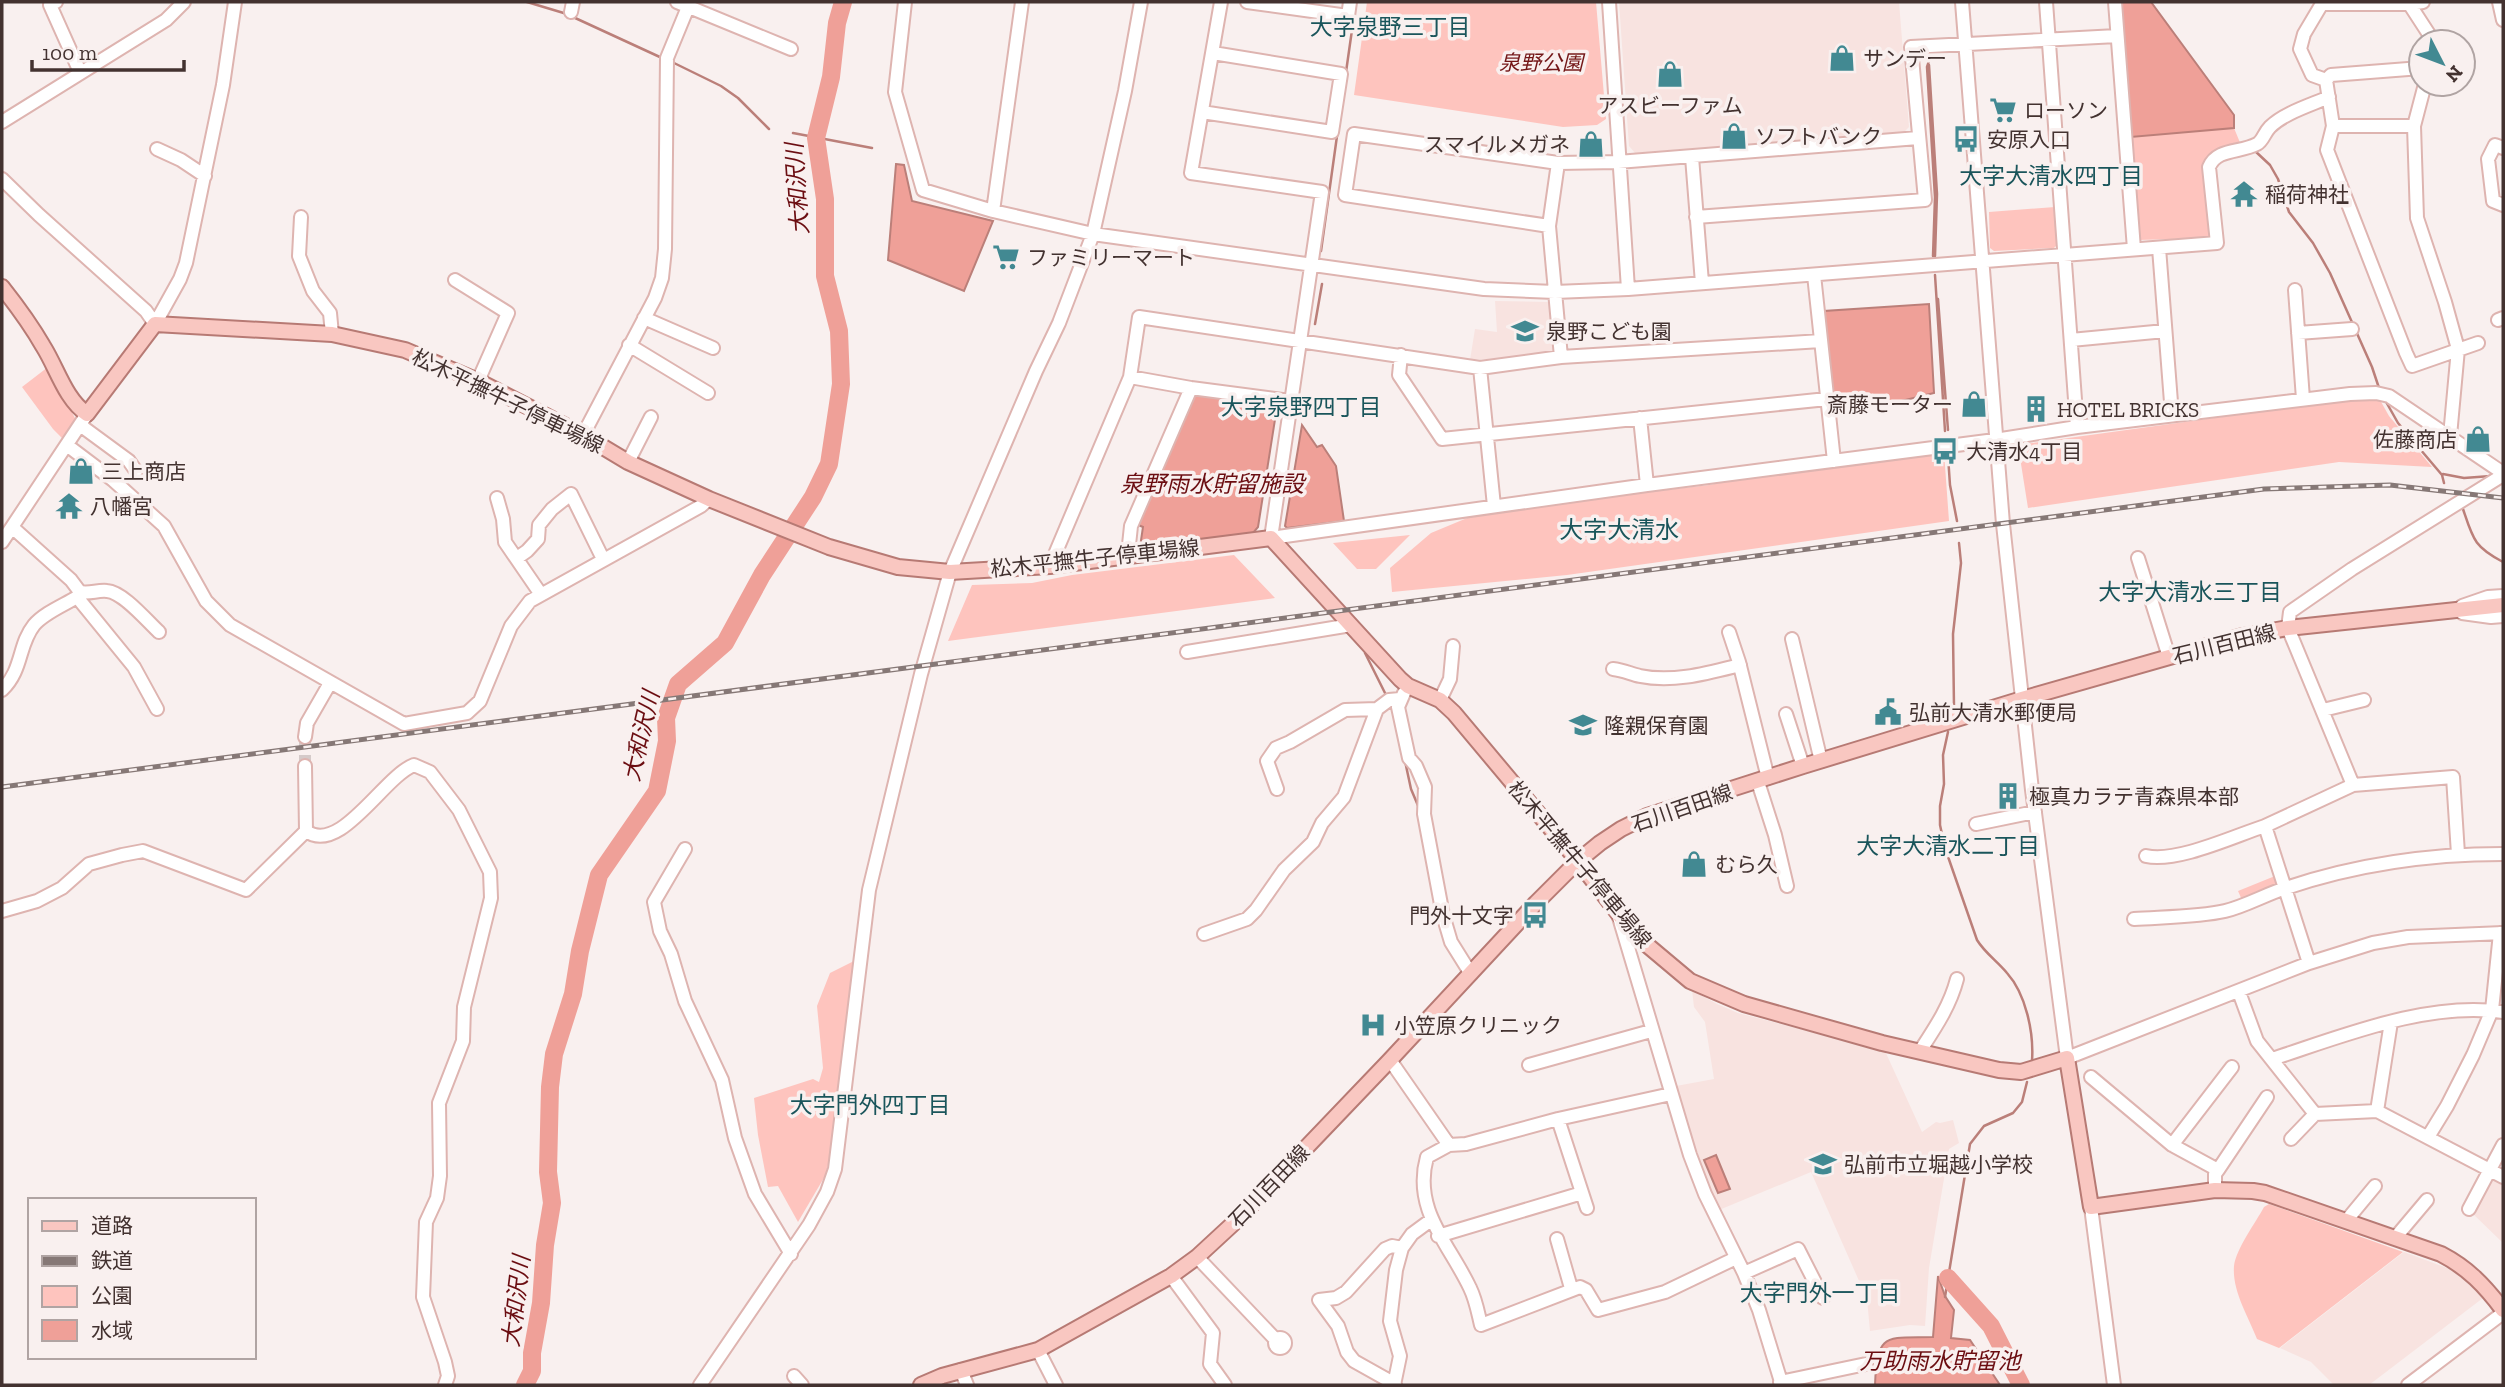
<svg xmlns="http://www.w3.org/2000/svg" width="2505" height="1387" viewBox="0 0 2505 1387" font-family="'Zilla Slab','Noto Sans JP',serif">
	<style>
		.built { fill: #f8e3e0 }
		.green { fill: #fec4be }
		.water { fill: #efa098; stroke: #bb7f79; stroke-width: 2 }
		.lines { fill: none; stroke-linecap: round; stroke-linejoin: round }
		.stream { stroke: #bb7f79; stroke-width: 2.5 }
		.river { stroke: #efa098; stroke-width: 18 }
		.minor-tunnel { stroke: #d5cac9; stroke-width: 12; stroke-dasharray: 12 6; stroke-linecap: butt }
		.minor-casing { stroke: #deb4b0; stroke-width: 16 }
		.major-casing { stroke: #b77a74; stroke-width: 18 }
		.minor { stroke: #fff; stroke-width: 12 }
		.major { stroke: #f9c7c1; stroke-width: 14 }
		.rail-casing { stroke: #867876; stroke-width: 5 }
		.rail { stroke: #f9f0ef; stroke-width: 2.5; stroke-dasharray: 8; stroke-linecap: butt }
		.labels { text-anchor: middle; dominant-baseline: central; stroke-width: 7; stroke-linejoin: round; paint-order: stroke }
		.poi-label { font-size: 21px; fill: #433230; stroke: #f9f0ef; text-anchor: start }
		.park-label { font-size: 21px; font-style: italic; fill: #731617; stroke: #f9f0ef }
		.street-label { font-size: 21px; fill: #433230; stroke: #f9f0ef }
		.neighbourhood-label { font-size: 23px; fill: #1a555b; stroke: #f9f0ef }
		.water-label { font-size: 23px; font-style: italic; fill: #6b0d11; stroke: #f9f0ef }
		.quarter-label { font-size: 24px; fill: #1a555b; stroke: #f9f0ef }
	</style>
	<rect width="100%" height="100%" fill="#f9f0ef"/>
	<path class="built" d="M1619 2H1899L1909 127 1904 132 1635 153 1629 146Z
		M1495 301 1548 302 1552 305 1555 352 1553 355 1470 360 1475 329 1497 332Z
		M1692 990 1717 1004 1738 1013 1885 1051 1922 1132 1936 1122 1940 1123 1953 1120 1959 1143 1949 1149 1929 1268 1925 1326 1910 1325 1870 1331 1867 1299 1811 1172 1719 1210 1697 1156 1676 1086 1714 1079 1705 1022 1694 1007Z
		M2495 1178 2503 1183V1243L2471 1212 2488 1181Z
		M2404 1252 2455 1271 2467 1279 2483 1298 2369 1385H2334L2311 1362 2280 1348Z"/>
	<path class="green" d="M1367 2H1596L1606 119 1597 125 1563 127 1354 95Z
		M2234 128 2241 145 2213 154 2212 233 2207 238 2138 240 2131 137Z
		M2055 207 2058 244 2054 248 1994 251 1990 248 1989 212Z
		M48 367 76 420 64 440 53 429 22 387Z
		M2344 400H2380L2389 416 2432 467 2339 462 2028 508 2018 445Z
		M1944 452 1949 521 1567 575 1392 592 1390 568 1431 533 1484 511 1709 485 1750 477Z
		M1410 535 1376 569H1357L1333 543Z
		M1234 555 1275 598 948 641 972 585 1032 583 1072 575Z
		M2275 876 2277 882 2274 888 2242 900 2238 891Z
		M854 961 837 1132 825 1176 798 1222 778 1186 768 1187 758 1135 754 1098 813 1079 819 1082 823 1068 817 1006 830 973Z
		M2269 1204 2403 1252 2279 1348 2257 1339C2248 1316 2232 1291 2234 1266 2236 1249 2256 1222 2264 1207Z"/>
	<path class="water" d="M2120 2H2151L2234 115V128L2131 137Z
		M896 164 904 165 912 201 993 221 964 291 888 260Z
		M1929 304 1934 393 1881 406 1834 409 1824 311Z
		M1197 393 1276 405 1277 407 1258 527 1253 533 1140 547 1143 527 1138 525 1192 395Z
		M1302 425 1317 447 1322 445 1336 466 1344 521 1287 528 1285 526Z
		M1716 1155 1730 1189 1718 1193 1704 1160Z
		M1938 1276 1945 1296 1954 1310 1951 1338 1970 1340 2000 1385H1875C1877 1331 1886 1338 1933 1337Z"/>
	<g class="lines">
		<path class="stream" d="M527 2 567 14
			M573 17 662 58
			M1930 58 1927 67 1935 197 1933 256
			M672 62 721 86 738 98 769 129
			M1929 65 1937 194 1935 256
			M1346 72 1353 23
			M793 133 872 148
			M2255 151 2270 165 2278 179 2289 212 2313 243 2330 273 2372 367 2379 388
			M1321 251 1337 136
			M1935 275 1945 431
			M1938 299 1948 430
			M1315 324 1322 284
			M2385 400 2398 423 2442 475 2444 483
			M1948 456 1950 485 1957 521
			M2443 474 2464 478 2491 476
			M2463 509C2473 539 2474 547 2503 562
			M1365 653 1387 697
			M1954 707 1953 634 1961 563 1959 543
			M1948 732 1943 755 1944 784 1940 806V825L1945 848 1977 940C1985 953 1997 961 2007 973 2026 994 2034 1033 2032 1061
			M1405 761 1411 789 1419 808
			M1426 856 1430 877
			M1945 1297 1970 1144 1984 1126 2013 1113 2022 1102 2027 1082"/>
		<path class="river" d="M1948 1278 1991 1326 2021 1385
			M525 1385 532 1371V1353L541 1303 545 1245 552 1203 548 1172 550 1087 554 1054 573 994 580 951 599 875 657 791 667 741 666 718 678 684 725 643 762 575 813 497 829 464 841 384 839 331 825 276V199L816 138 831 77 837 23 843 2"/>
		<path class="minor-tunnel" d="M305 737V766"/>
		<defs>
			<path id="minor" d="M56 2 50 5 80 72
				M677 2 791 49
				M905 2 895 92 923 190 993 211 1093 234 1484 289 1555 292 1628 289 2217 243 2209 167C2217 148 2240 153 2257 144 2263 141 2264 133 2270 127 2284 113 2311 105 2329 97
				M1221 2 1191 173 1322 192 1271 538 1647 485 1995 440 2077 427 2350 394 2376 393 2389 396 2503 473
				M1247 2 1348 16 1350 2
				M1609 2 1628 289
				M1962 2 2003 524 2032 790 2067 1058 2309 963 2373 943 2408 937 2503 933
				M2046 2 2077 427
				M2115 2 2134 249
				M2323 2 2304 34 2300 49 2312 75 2326 80 2333 126 2327 150 2406 353 2412 366 2478 343
				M2408 2 2434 42
				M2499 2 2503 20
				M2323 4H2409L2423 2
				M571 12 573 2
				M2326 80 2331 75 2421 68
				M2425 84 2414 126 2417 218 2445 302 2458 349 2450 436
				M1202 112 1332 132 1341 74 1213 53
				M2 122 166 20 184 2
				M2333 126H2414
				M2503 148 2495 145 2488 159 2493 201 2503 205
				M157 149 181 160 205 176
				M1692 157 1702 283
				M1558 163 1549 226 1561 357
				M2 179 39 215 146 311 155 324 180 279 186 263 223 85 235 2
				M993 211 1022 2
				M301 217 299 256 313 291 330 313 332 334
				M1696 217 1925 200 1911 47 2117 36
				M1549 226 1345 195 1354 134 1558 163 1618 162 1918 138
				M2159 248 2172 415
				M1814 275 1834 461
				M455 280 508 313 478 381
				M2295 290 2303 399
				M644 318 713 348
				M2498 320 2503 318
				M2298 333 2352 329
				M2071 340 2165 331
				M629 345 708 393
				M1401 355 1399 375 1442 439 1827 399
				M1480 368 1494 506
				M1130 377 1191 388 1290 401
				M1640 418 1647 485
				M80 425 129 461 136 471
				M583 435 655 298 662 278 665 249 667 58 688 7
				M68 446 113 480 164 526 206 601 230 625 404 724 467 713 480 701 511 626 530 601 701 506 709 499
				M628 462 651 417
				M497 498 503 519 505 542 540 593
				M2 542 87 414
				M1128 554 1131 526 1191 388
				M517 558 527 551 538 539 539 525 552 509 571 494 603 559
				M2138 558 2169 657
				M1050 566 1130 377 1139 317 1480 368 1561 357 1821 341
				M80 592C90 594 97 590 107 591 123 592 147 621 159 632
				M77 597 134 667 157 709
				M2462 606 2488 597 2503 596
				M2462 613 2491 617 2503 616
				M1729 632 1739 662 1768 778
				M1792 639 1821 761
				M1187 652 1351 625
				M1613 669C1623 670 1631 674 1640 676 1673 683 1708 673 1740 665
				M2 690C23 670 18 645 34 625 44 613 64 605 77 597L80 592 71 580 12 527
				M1404 693 1398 707 1409 758 1416 766 1425 787 1424 814 1443 915 1451 942 1471 974
				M1440 700 1450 679 1453 646
				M2323 710 2364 700
				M1786 714 1803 766
				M305 737 307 723 330 683
				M1758 782 1775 835 1787 886
				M2353 785 2288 628 2290 612 2352 569 2503 475
				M1277 789 1267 761 1276 748 1290 742 1345 710 1377 709
				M1976 824 2035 812
				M306 831C340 856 384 776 414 765L430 772 459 810 490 872 491 898 464 1007 463 1041 439 1103 440 1176 437 1198 426 1222 423 1297 445 1362 448 1376 445 1385
				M685 849 654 902 660 931 671 954 685 1001 722 1080 735 1138 755 1194 791 1254
				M2146 856C2177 863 2234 836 2265 826
				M2 911 37 901 62 888 89 864 122 855 143 851 246 890 306 831 305 766
				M1618 914 1690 1155 1705 1194 1744 1273 1759 1310 1782 1385
				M2134 919C2162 917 2199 917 2225 911 2246 906 2266 894 2286 888 2357 864 2428 854 2503 854
				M1204 934 1247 919 1256 910 1284 870 1313 842 1322 823 1344 797 1377 709 1389 700 1400 699
				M2309 963 2265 826 2353 785 2453 777 2458 854
				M2239 992 2257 1041 2315 1114 2377 1111 2503 1177
				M1920 1051C1935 1028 1950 1006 1957 979
				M2272 1059C2343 1036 2428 1001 2503 1012
				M1390 1060 1449 1145
				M1529 1065 1651 1031
				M2091 1077 2172 1145 2218 1170 2215 1174V1190
				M1671 1094 1558 1119 1466 1144 1449 1145 1427 1157C1412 1210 1450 1245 1470 1288 1476 1300 1478 1313 1481 1325L1580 1287 1586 1290 1598 1310 1665 1292 1736 1258
				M2377 1111 2391 1022
				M1558 1119 1587 1208
				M2428 1137 2447 1106 2473 1055 2492 1010 2500 933
				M2291 1139 2315 1114
				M2172 1145 2232 1067
				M2218 1170 2267 1097
				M2091 1207 2114 1385
				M2469 1209 2503 1145
				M2346 1221 2375 1186
				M1438 1236 1582 1193
				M2395 1238 2427 1200
				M1557 1239 1571 1288
				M1197 1257 1276 1340
				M1744 1273 1798 1249 1823 1298
				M1171 1276 1213 1333 1210 1364 1225 1385
				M1319 1300 1338 1326 1347 1352 1354 1361 1395 1384
				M1319 1300 1336 1298 1346 1292 1385 1249 1392 1246 1402 1248
				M1275 1343a5 5 0 1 1 10 0a5 5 0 1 1-10 0Z
				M1038 1350 1056 1385
				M961 1370 967 1385
				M794 1376 802 1385
				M1780 1382 1866 1364
				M700 1385 809 1225 827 1192 835 1169 869 890 921 674 950 572 1036 371 1059 323 1093 234 1125 91 1141 2
				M1394 1385 1400 1356 1390 1321 1396 1270 1402 1248 1412 1234 1431 1220
				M2408 1385 2503 1313"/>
			<path id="major" d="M2 287C17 306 31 325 43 346 57 368 65 399 87 414L155 324 332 334 405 350 478 381 583 435 628 462 709 499 829 547 898 567 950 572 1050 566 1271 538 1400 679 1408 686 1440 700 1454 713 1578 861 1634 934 1690 981 1744 1004 1882 1043 1999 1070 2021 1072 2067 1058 2091 1207 2215 1190 2253 1191 2265 1193 2441 1254C2468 1268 2485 1286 2503 1310
				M921 1385 942 1376 1038 1350 1171 1276 1197 1257 1236 1221 1390 1060 1536 903 1578 861 1600 843 1621 829 1647 816 1803 766 2022 699 2243 636 2288 628 2503 605"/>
		</defs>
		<use href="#minor" class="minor-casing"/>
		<use href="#major" class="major-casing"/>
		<use href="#minor" class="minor"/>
		<use href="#major" class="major"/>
		<defs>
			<path id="rail" d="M2 787 2264 489 2390 485 2503 498"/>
		</defs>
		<use href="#rail" class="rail-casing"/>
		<use href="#rail" class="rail"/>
	</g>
	<defs>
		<symbol id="shop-bare" viewBox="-9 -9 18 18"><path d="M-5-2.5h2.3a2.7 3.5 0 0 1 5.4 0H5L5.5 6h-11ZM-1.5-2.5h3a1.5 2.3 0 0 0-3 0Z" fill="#428992" stroke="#f9f0ef" stroke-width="2.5" paint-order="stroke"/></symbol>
		<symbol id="supermarket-bare" viewBox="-9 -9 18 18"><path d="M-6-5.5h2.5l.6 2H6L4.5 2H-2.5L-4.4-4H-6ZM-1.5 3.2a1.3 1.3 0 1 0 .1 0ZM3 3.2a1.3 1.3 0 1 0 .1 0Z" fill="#428992" stroke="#f9f0ef" stroke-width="2.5" paint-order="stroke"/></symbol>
		<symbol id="bus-bare" viewBox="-9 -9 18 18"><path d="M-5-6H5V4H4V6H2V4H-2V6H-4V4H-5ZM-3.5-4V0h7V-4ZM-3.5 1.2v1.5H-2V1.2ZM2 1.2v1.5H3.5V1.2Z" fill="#428992" stroke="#f9f0ef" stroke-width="2.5" paint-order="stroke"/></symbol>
		<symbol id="temple-bare" viewBox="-9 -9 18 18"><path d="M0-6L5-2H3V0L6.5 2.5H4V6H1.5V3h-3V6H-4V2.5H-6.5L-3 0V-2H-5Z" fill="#428992" stroke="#f9f0ef" stroke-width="2.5" paint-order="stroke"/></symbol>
		<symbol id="school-bare" viewBox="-9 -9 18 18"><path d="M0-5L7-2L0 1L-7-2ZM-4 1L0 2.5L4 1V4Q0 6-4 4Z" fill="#428992" stroke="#f9f0ef" stroke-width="2.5" paint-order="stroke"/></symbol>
		<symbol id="building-bare" viewBox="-9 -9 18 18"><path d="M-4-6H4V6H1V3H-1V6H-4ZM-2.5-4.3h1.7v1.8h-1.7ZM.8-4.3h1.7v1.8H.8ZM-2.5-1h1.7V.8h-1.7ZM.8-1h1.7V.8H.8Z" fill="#428992" stroke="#f9f0ef" stroke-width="2.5" paint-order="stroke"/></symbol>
		<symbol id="civic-bare" viewBox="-9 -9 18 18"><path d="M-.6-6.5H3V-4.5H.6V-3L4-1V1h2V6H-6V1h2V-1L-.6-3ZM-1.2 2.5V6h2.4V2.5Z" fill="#428992" stroke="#f9f0ef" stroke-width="2.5" paint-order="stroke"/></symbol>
		<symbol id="hospital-bare" viewBox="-9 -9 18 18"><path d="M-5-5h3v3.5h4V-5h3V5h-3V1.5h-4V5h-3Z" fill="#428992" stroke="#f9f0ef" stroke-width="2.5" paint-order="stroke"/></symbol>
	</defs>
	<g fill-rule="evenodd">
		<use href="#shop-bare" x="1823" y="39" width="38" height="38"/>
		<use href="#shop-bare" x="1651" y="55" width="38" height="38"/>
		<use href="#supermarket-bare" x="1984" y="91" width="38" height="38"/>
		<use href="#shop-bare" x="1715" y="117" width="38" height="38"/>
		<use href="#bus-bare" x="1947" y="120" width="38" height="38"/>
		<use href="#shop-bare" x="1572" y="125" width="38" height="38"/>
		<use href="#temple-bare" x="2225" y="175" width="38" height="38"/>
		<use href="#supermarket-bare" x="987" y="238" width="38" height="38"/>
		<use href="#school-bare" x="1506" y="312" width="38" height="38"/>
		<use href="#shop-bare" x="1955" y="385" width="38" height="38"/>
		<use href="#building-bare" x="2017" y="390" width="38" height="38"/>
		<use href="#shop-bare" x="2459" y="420" width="38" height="38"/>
		<use href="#bus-bare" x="1926" y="432" width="38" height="38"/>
		<use href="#shop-bare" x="62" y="452" width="38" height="38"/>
		<use href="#temple-bare" x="50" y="487" width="38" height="38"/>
		<use href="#civic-bare" x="1869" y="693" width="38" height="38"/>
		<use href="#school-bare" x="1564" y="706" width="38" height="38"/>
		<use href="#building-bare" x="1989" y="777" width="38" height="38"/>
		<use href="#shop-bare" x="1675" y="845" width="38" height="38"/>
		<use href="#bus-bare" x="1516" y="896" width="38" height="38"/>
		<use href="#hospital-bare" x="1354" y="1006" width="38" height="38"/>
		<use href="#school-bare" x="1804" y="1145" width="38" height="38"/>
	</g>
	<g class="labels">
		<g class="poi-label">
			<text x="1863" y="58">サンデー</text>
			<text x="1670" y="105" text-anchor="middle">アスビーファム</text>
			<text x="2024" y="110">ローソン</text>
			<text x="1755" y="136">ソフトバンク</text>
			<text x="1987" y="139">安原入口</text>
			<text x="1570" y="144" text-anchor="end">スマイルメガネ</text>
			<text x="2265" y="194">稲荷神社</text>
			<text x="1027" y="257">ファミリーマート</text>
			<text x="1546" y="331">泉野こども園</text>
			<text x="1953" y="404" text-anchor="end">斎藤モーター</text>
			<text x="2057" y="409">HOTEL BRICKS</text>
			<text x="2457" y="439" text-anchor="end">佐藤商店</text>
			<text x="1966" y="451">大清水4丁目</text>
			<text x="102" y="471">三上商店</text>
			<text x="90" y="506">八幡宮</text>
			<text x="1909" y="712">弘前大清水郵便局</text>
			<text x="1604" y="725">隆親保育園</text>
			<text x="2029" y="796">極真カラテ青森県本部</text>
			<text x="1715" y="864">むら久</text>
			<text x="1514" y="915" text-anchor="end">門外十文字</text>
			<text x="1394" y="1025">小笠原クリニック</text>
			<text x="1844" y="1164">弘前市立堀越小学校</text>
		</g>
		<g class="park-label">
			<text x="1541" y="62">泉野公園</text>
		</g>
		<g class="street-label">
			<text transform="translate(508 401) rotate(26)">松木平撫牛子停車場線</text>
			<text transform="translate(1095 558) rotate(-6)">松木平撫牛子停車場線</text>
			<text transform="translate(2224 644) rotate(-14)">石川百田線</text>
			<text transform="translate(1682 808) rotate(-19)">石川百田線</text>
			<text transform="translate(1580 864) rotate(50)">松木平撫牛子停車場線</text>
			<text transform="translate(1269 1186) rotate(-46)">石川百田線</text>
		</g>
		<g class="neighbourhood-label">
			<text x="1390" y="27">大字泉野三丁目</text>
			<text x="2051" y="176">大字大清水四丁目</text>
			<text x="1301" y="407">大字泉野四丁目</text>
			<text x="2190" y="592">大字大清水三丁目</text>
			<text x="1948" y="846">大字大清水二丁目</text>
			<text x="870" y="1105">大字門外四丁目</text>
			<text x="1820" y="1293">大字門外一丁目</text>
		</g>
		<g class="water-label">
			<text transform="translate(797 189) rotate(-94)">大和沢川</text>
			<text x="1212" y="484">泉野雨水貯留施設</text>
			<text transform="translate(641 736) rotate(-77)">大和沢川</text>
			<text transform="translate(516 1301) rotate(-83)">大和沢川</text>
			<text x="1940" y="1361">万助雨水貯留池</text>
		</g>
		<g class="quarter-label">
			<text x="1619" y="529">大字大清水</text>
		</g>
	</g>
	<rect width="2505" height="1387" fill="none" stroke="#433230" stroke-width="7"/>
	<rect x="28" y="1198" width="228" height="161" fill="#f9f0ef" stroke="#b0a4a3" stroke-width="2"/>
	<rect x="42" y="1221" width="35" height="10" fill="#f9c7c1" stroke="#b0a4a3" stroke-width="2"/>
	<text x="91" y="1233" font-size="21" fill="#433230">道路</text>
	<rect x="42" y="1256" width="35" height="10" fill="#867876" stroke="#b0a4a3" stroke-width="2"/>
	<text x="91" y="1268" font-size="21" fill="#433230">鉄道</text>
	<rect x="42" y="1286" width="35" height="21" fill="#fec4be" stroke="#b0a4a3" stroke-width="2"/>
	<text x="91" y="1303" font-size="21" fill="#433230">公園</text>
	<rect x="42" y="1320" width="35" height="21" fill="#efa098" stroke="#b0a4a3" stroke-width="2"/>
	<text x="91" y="1338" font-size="21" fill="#433230">水域</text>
	<g transform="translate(2442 63) rotate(132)"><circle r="33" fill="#f9f0ef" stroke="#b0a4a3" stroke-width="2"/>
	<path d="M0-5L12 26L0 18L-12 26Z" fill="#428992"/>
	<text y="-10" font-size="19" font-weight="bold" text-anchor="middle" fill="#433230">N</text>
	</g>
	<path d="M32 60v10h152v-10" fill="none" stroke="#433230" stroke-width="3.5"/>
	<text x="42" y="60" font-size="21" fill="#433230" stroke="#f9f0ef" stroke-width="5" paint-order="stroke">100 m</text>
</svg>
